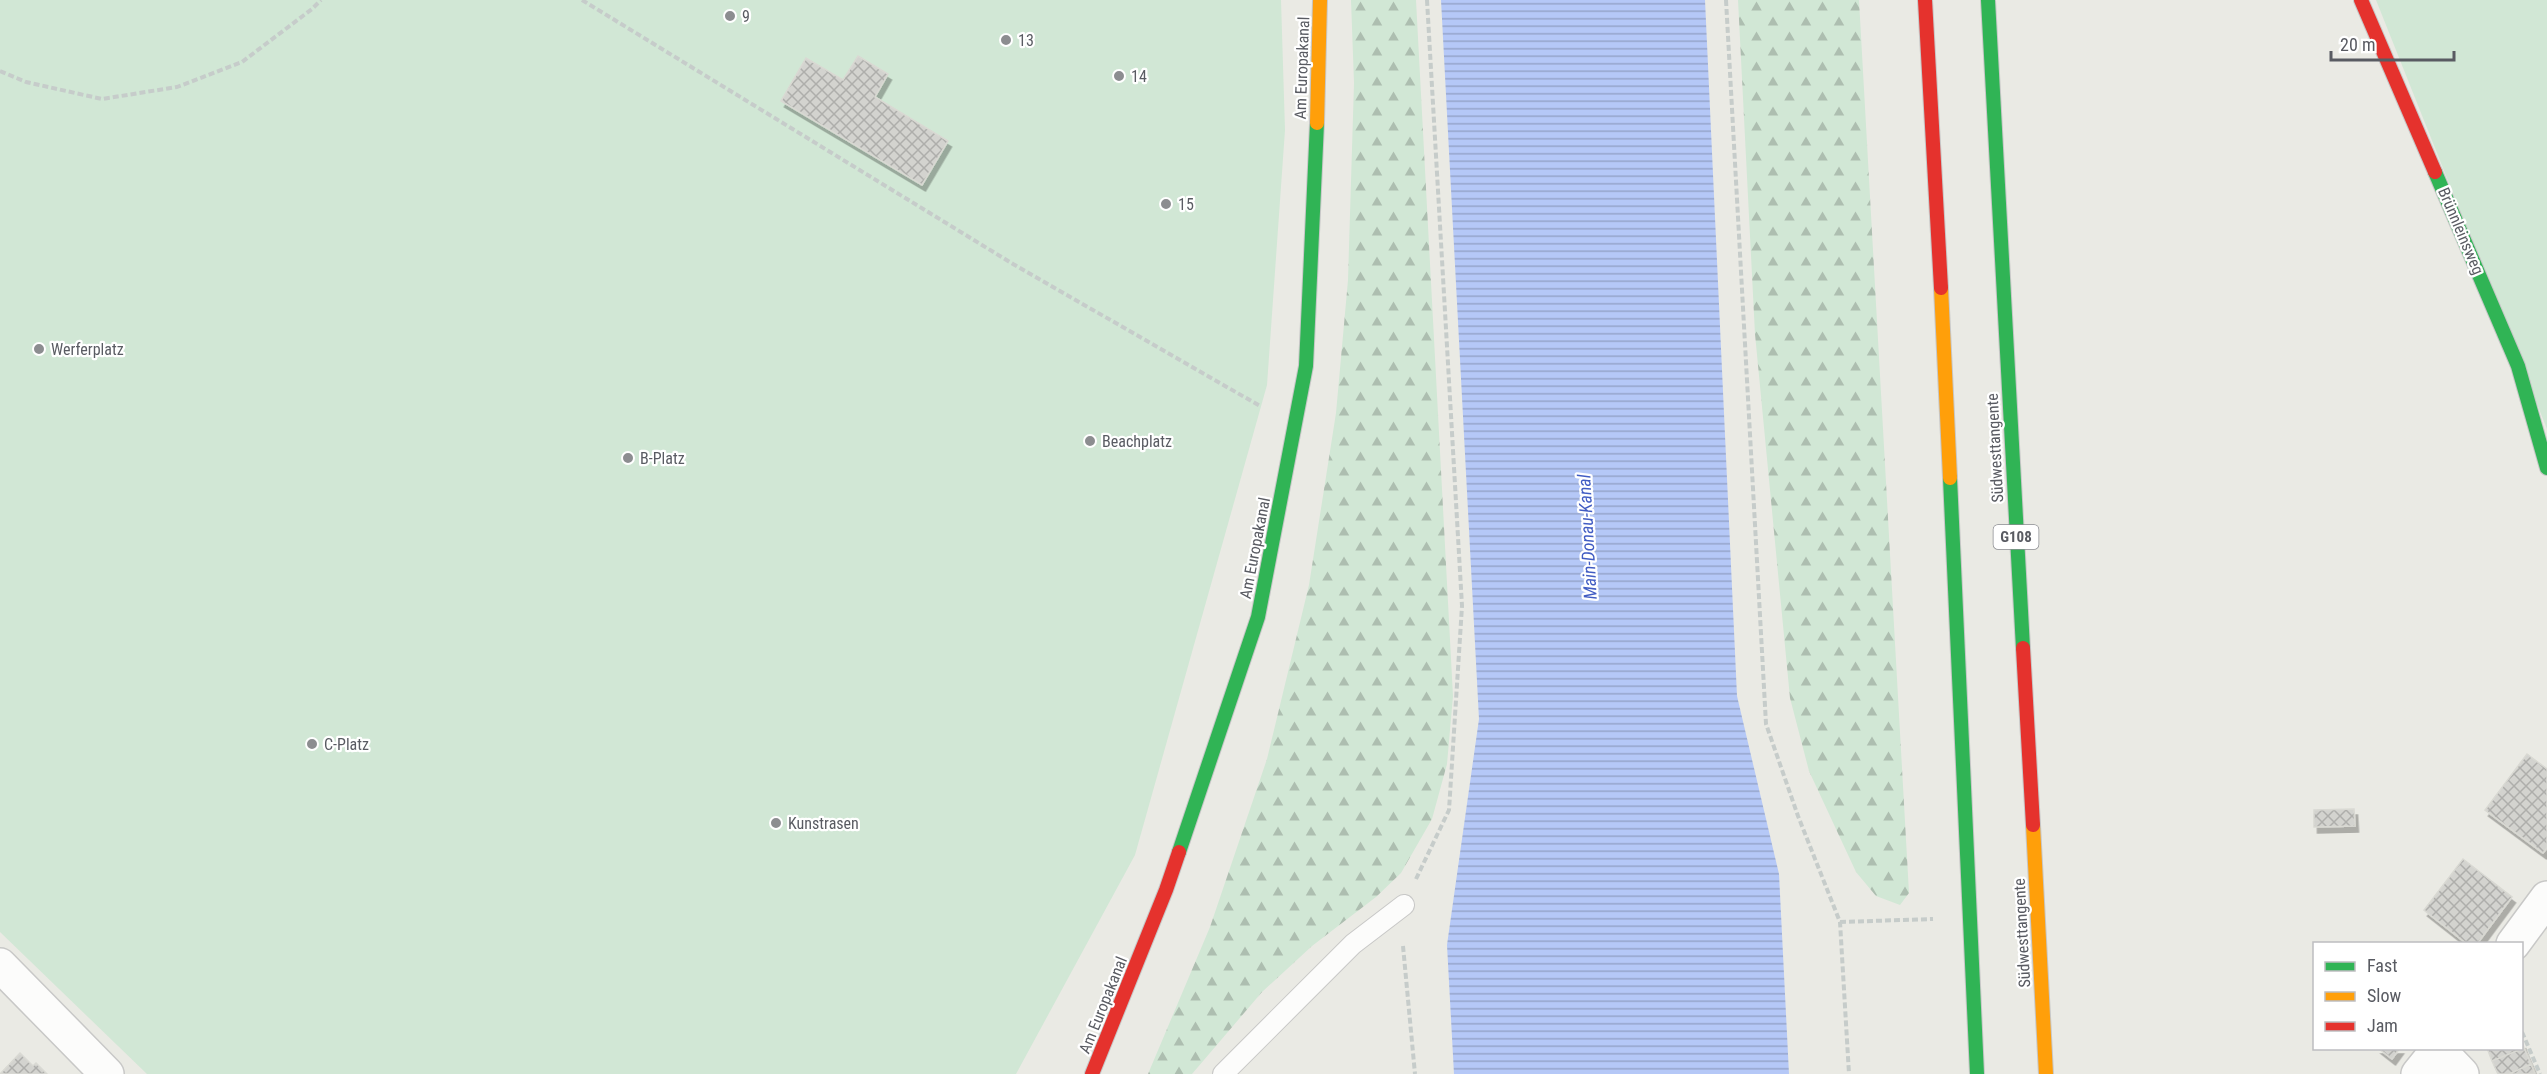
<svg xmlns="http://www.w3.org/2000/svg" width="2547" height="1074" viewBox="0 0 2547 1074" font-family="'Roboto Condensed',sans-serif">
	<style>
		.grass { fill: #d1e7d5 }
		.forest { fill: url(#forest-firs) }
		.water { fill: url(#water-rules) }
		.building { fill: url(#building-cross-hatch); stroke: #d9d9d3; stroke-width: 1.5; filter: url(#shadow) }
		.lines { fill: none; stroke-linecap: round; stroke-linejoin: round }
		.lane-casing { stroke: #c8c8c7; stroke-width: 22 }
		.street-casing { stroke: #c8c8c7; stroke-width: 36 }
		.fast-casing { stroke: #c7c7c7; stroke-width: 16 }
		.slow-casing { stroke: #c7c7c7; stroke-width: 16 }
		.jam-casing { stroke: #c7c7c7; stroke-width: 16 }
		.path { stroke: #c6ccca; stroke-width: 4; stroke-dasharray: 6 3; stroke-linecap: butt }
		.lane { stroke: #fcfcfb; stroke-width: 20 }
		.street { stroke: #fcfcfb; stroke-width: 33 }
		.fast { stroke: #30b455; stroke-width: 14 }
		.slow { stroke: #ff9f0a; stroke-width: 14 }
		.jam { stroke: #e5322d; stroke-width: 14 }
		.poi-dot { fill: #8c8d90; stroke: #fff; stroke-width: 2 }
		.labels { text-anchor: middle; dominant-baseline: central; stroke-width: 4.5; stroke-linejoin: round; paint-order: stroke }
		.shield { fill: #fff; stroke: #8b8c91; stroke-width: 1.5 }
		.shield-label { font-size: 15px; font-weight: bold; fill: #595b62 }
		.poi-label { font-size: 16px; fill: #595b62; stroke: #fff; text-anchor: start }
		.street-label { font-size: 16px; fill: #595b62; stroke: #fff }
		.water-label { font-size: 18px; font-style: italic; fill: #415cc3; stroke: #fff }
	</style>
	<defs>
		<pattern id="forest-firs" width="22" height="20" patternUnits="userSpaceOnUse" patternTransform="scale(1.5)"><rect width="22" height="20" fill="#d1e7d5"/><path d="M5 1l3.5 6h-7zM16 11l3.5 6h-7z" fill="#adbeb0"/></pattern>
		<pattern id="water-rules" width="6" height="5" patternUnits="userSpaceOnUse" patternTransform="scale(1.5)"><rect width="6" height="5" fill="#b5c8f7"/><path d="M0 2.5h6" fill="none" stroke="#96a5cb"/></pattern>
		<pattern id="building-cross-hatch" width="8" height="8" patternUnits="userSpaceOnUse" patternTransform="scale(1.5)"><rect width="8" height="8" fill="#d3d3cf"/><path d="M0 0l8 8M0 8l8-8" fill="none" stroke="#aeaeab"/></pattern>
		<filter id="shadow"><feDropShadow dx="3.5" dy="6" stdDeviation="0" flood-color="#0004"/></filter>
	</defs>
	<rect width="100%" height="100%" fill="#eaeae4"/>
	<path class="grass" d="M0 0H1281L1285 130 1267 385 1135 855 1016 1074H147L0 932Z
		M2376 0H2547V429Z"/>
	<path class="forest" d="M1351 0H1416L1453 696 1447 764 1432 819 1401 873 1376 897 1312 946 1262 992 1192 1074H1148L1210 927 1267 759 1309 585 1336 413 1348 280 1354 83Z
		M1738 0H1859L1909 893 1900 905 1876 896 1856 872 1809 771 1790 698 1755 334Z"/>
	<path class="water" d="M1441 0H1705L1737 696 1779 874 1789 1074H1454L1447 945 1479 719Z"/>
	<path class="building" d="M858 56 888 74 875 97 948 141 922 185 781 101 806 58 843 80Z
		M2527 754 2547 769V848L2543 853 2485 810Z
		M2354 809 2355 826 2314 827V810Z
		M2463 859 2512 897 2477 944H2467L2424 910Z
		M2522 1042 2524 1048 2492 1061 2487 1048H2522Z
		M2378 1048H2400L2392 1059Z
		M2524 1048 2531 1064 2509 1074H2498L2492 1061Z
		M20 1053 33 1066 36 1063 47 1074H0Z
		M2531 1064 2535 1074H2509Z"/>
	<g class="lines">
		<defs>
			<path id="lane" d="M1223 1074 1353 944 1404 905"/>
			<path id="street" d="M2513 944 2547 898
				M0 965 107 1074
				M2439 1050 2462 1074
				M2418 1074 2439 1048"/>
			<path id="fast" d="M1988 0 2023 648
				M2435 172 2518 366 2547 468
				M1950 478 1977 1074
				M1179 852 1258 617 1306 366 1317 123"/>
			<path id="slow" d="M1317 123 1320 0
				M1941 288 1950 478
				M2033 825 2046 1074"/>
			<path id="jam" d="M1925 0 1941 288
				M2361 0 2435 172
				M2023 648 2033 825
				M1092 1074 1166 890 1179 852"/>
		</defs>
		<use href="#lane" class="lane-casing"/>
		<use href="#street" class="street-casing"/>
		<use href="#fast" class="fast-casing"/>
		<use href="#slow" class="slow-casing"/>
		<use href="#jam" class="jam-casing"/>
		<path class="path" d="M582 0 1013 264 1260 406
			M1726 0 1766 724 1798 816 1840 922 1849 1074
			M0 71 26 82 102 99 177 87 242 62 312 9 321 0
			M1416 879 1449 810 1462 606 1427 0
			M1840 922 1933 919
			M1403 946 1415 1074
			M2522 1032 2540 1074"/>
		<use href="#lane" class="lane"/>
		<use href="#street" class="street"/>
		<use href="#fast" class="fast"/>
		<use href="#slow" class="slow"/>
		<use href="#jam" class="jam"/>
	</g>
	<g class="poi-dot">
		<circle cx="730" cy="16" r="6"/>
		<circle cx="1006" cy="40" r="6"/>
		<circle cx="1119" cy="76" r="6"/>
		<circle cx="1166" cy="204" r="6"/>
		<circle cx="39" cy="349" r="6"/>
		<circle cx="1090" cy="441" r="6"/>
		<circle cx="628" cy="458" r="6"/>
		<circle cx="312" cy="744" r="6"/>
		<circle cx="776" cy="823" r="6"/>
	</g>
	<g class="labels">
		<rect class="shield" x="1993.5" y="525" width="45" height="24" rx="4.5"/>
		<g class="shield-label">
			<text x="2016" y="537">G108</text>
		</g>
		<g class="poi-label">
			<text x="742" y="16">9</text>
			<text x="1018" y="40">13</text>
			<text x="1131" y="76">14</text>
			<text x="1178" y="204">15</text>
			<text x="51" y="349">Werferplatz</text>
			<text x="1102" y="441">Beachplatz</text>
			<text x="640" y="458">B-Platz</text>
			<text x="324" y="744">C-Platz</text>
			<text x="788" y="823">Kunstrasen</text>
		</g>
		<g class="street-label">
			<text transform="translate(1302 68) rotate(-88)">Am Europakanal</text>
			<text transform="translate(2461 231) rotate(67)">Brünnleinsweg</text>
			<text transform="translate(1995 448) rotate(-93)">Südwesttangente</text>
			<text transform="translate(1255 548) rotate(-79)">Am Europakanal</text>
			<text transform="translate(2022 933) rotate(-93)">Südwesttangente</text>
			<text transform="translate(1103 1005) rotate(-68)">Am Europakanal</text>
		</g>
		<g class="water-label">
			<text transform="translate(1587 537) rotate(-93)">Main-Donau-Kanal</text>
		</g>
	</g>
	<rect x="2313" y="942" width="210" height="108" fill="#ffffff" stroke="#bdbdc0" stroke-width="1.5"/>
	<rect x="2325" y="962" width="30" height="9" fill="#30b455" stroke="#bdbdc0" stroke-width="1.5"/>
	<text x="2367" y="972" font-size="18" fill="#595b62">Fast</text>
	<rect x="2325" y="992" width="30" height="9" fill="#ff9f0a" stroke="#bdbdc0" stroke-width="1.5"/>
	<text x="2367" y="1002" font-size="18" fill="#595b62">Slow</text>
	<rect x="2325" y="1022" width="30" height="9" fill="#e5322d" stroke="#bdbdc0" stroke-width="1.5"/>
	<text x="2367" y="1032" font-size="18" fill="#595b62">Jam</text>
	<path d="M2331 51v9h123v-9" fill="none" stroke="#595b62" stroke-width="3"/>
	<text x="2340" y="51" font-size="18" fill="#595b62" stroke="#ffffff" stroke-width="4.5" paint-order="stroke">20 m</text>
</svg>
